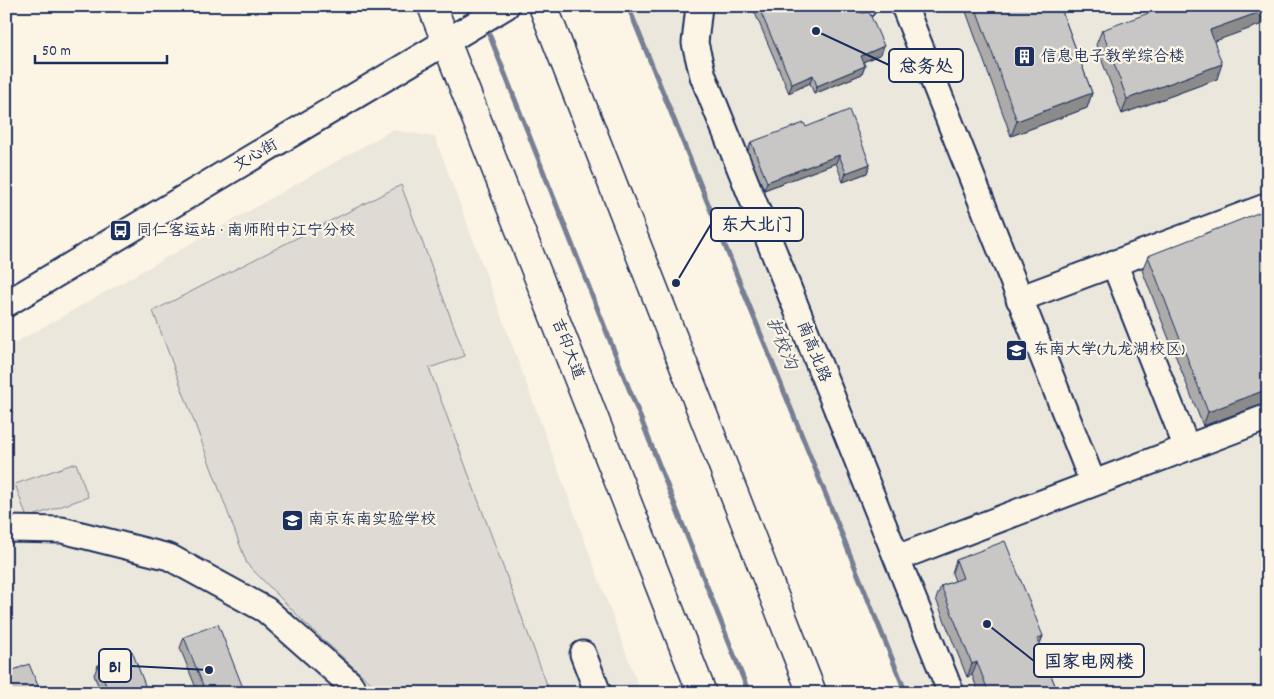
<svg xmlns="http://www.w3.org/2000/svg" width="1274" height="699" viewBox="0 0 1274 699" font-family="Dekko,'LXGW WenKai TC',sans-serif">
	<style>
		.built { fill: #ece7dc }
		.green { fill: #dfdbd4; stroke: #7d8599 }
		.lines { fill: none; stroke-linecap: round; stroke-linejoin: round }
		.stream { stroke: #767f94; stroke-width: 5 }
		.minor-casing { stroke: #1b2f5e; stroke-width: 29 }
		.major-casing { stroke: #1b2f5e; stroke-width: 31 }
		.minor { stroke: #fcf5e5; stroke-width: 25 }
		.major { stroke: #fcf5e5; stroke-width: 28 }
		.wall { fill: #acabaa; stroke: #1b2f5e }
		.shaded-wall { fill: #8c8b8b; stroke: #1b2f5e }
		.building { fill: #c8c7c6; stroke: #1b2f5e }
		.labels { text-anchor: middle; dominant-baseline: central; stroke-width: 4.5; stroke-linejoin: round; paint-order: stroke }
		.poi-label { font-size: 16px; fill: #1b2f5e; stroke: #fcf5e5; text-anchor: start }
		.street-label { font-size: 16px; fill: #1b2f5e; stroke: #fcf5e5 }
		.water-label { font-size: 18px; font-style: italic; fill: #485779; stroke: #fcf5e5 }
		.leader { fill: none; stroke: #1b2f5e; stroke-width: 2 }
		.callout-dot { fill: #1b2f5e; stroke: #fcf5e5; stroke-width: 2 }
		.callout { fill: #fcf5e5; stroke: #1b2f5e; stroke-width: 2 }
		.callout-label { font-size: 18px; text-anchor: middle; font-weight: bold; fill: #1b2f5e }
	</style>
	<rect width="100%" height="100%" fill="#fcf5e5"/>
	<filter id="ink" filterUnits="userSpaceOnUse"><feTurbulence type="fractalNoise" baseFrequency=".02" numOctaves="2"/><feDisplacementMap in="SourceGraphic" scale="10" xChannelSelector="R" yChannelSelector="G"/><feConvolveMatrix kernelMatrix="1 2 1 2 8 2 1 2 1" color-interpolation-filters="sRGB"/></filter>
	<g filter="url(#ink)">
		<path class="built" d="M628 6H1268V693H903Z
			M392 130 435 137 641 693H6V348Z"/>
		<path class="green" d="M401 185 465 356 429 368 549 690 542 693H377L372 684 306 624 247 564 153 311Z
			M76 463 88 497 27 518 15 484Z"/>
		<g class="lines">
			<path class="stream" d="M628 6 906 693
				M486 26 749 693"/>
			<defs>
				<path id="minor" d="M699 6 695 43 703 76 951 693
					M904 6 1093 483
					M861 7 863 6
					M1114 263 1187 448
					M1019 299 1268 206
					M6 304 506 6
					M6 529 62 530 169 557 266 610 349 683 356 693
					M897 558 1268 417
					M583 654 598 693"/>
				<path id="major" d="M432 6 702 693
					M543 6 812 693"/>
			</defs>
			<use href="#minor" class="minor-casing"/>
			<use href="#major" class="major-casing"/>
			<use href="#minor" class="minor"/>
			<use href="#major" class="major"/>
		</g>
		<path class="wall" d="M752 6H852L884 46 881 54 863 62 865 66 862 74 814 94 810 83 789 93Z
			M964 6H1060L1092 93 1087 108 1011 136Z
			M1268 9V22L1214 41 1217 79 1122 114 1096 45 1102 30Z
			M806 127 870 164 867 173 843 182 836 163 764 190 748 151 751 142Z
			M1148 256 1263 404 1203 426 1142 270Z
			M956 560 1043 636 1039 645 1058 693H979L972 675 967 677 936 599 941 586 955 581 952 573Z
			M184 637 245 693H198L180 648Z
			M98 665 148 693H101L94 675Z"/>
		<path class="shaded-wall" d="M1268 9V22L1204 45 1210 30Z
			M884 46 881 54 858 64 861 56Z
			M1222 64 1217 79 1122 114 1127 99Z
			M865 66 862 74 814 94 817 86Z
			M813 75 810 83 789 93 792 84Z
			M1092 93 1087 108 1011 136 1017 121Z
			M839 155 836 163 764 190 767 182Z
			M870 164 867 173 843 182 846 173Z
			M1268 389V403L1263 404 1203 426 1208 412Z
			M1043 636 1038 649 1037 639Z
			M977 662 972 675 967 677 972 664Z"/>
		<path class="building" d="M758 6H852L857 11 863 13 869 12 884 46 861 56 865 66 817 86 813 75 792 84Z
			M975 6H1060L1092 93 1017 121Z
			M1168 6H1268V9L1210 30 1222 64 1127 99 1102 30Z
			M849 110 870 164 846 173 839 155 767 182 751 142 804 123 806 127Z
			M1268 209V389L1208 412 1148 256Z
			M1005 541 1043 636 1037 639 1058 693H989L977 662 972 664 941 586 963 578 956 560Z
			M218 624 245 693H206L184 637Z
			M132 651 148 693H109L98 665Z
			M29 664 41 693H6V673Z"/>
	</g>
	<defs>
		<symbol id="building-square" viewBox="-11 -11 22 22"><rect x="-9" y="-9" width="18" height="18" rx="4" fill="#1b2f5e" stroke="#fcf5e5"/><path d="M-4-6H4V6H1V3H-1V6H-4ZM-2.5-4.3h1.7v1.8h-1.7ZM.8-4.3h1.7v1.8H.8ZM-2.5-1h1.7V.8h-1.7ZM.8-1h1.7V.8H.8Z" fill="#fff"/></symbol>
		<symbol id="bus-square" viewBox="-11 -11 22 22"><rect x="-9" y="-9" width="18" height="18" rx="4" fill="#1b2f5e" stroke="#fcf5e5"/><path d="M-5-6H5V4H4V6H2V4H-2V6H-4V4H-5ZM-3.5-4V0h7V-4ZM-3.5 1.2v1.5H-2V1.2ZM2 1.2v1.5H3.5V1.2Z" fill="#fff"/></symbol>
		<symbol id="university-square" viewBox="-11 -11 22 22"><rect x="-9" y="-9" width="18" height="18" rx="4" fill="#1b2f5e" stroke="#fcf5e5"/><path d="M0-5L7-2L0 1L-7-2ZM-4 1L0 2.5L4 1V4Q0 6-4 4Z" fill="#fff"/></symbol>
		<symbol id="school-square" viewBox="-11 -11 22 22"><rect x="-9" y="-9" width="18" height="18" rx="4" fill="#1b2f5e" stroke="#fcf5e5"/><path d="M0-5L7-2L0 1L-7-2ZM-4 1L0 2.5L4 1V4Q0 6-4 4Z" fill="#fff"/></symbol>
	</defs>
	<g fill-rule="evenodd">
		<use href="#building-square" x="1012" y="44" width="25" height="25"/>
		<use href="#bus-square" x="108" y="218" width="25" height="25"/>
		<use href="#university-square" x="1004" y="338" width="25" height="25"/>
		<use href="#school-square" x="280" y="508" width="25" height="25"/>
	</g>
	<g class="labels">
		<g class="poi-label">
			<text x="1041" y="57">信息电子教学综合楼</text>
			<text x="136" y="231">同仁客运站 · 南师附中江宁分校</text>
			<text x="1033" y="350">东南大学(九龙湖校区)</text>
			<text x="308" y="520">南京东南实验学校</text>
		</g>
		<g class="street-label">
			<text transform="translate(256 156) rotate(-31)">文心街</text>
			<text transform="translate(567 349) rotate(69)">吉印大道</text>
			<text transform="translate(813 352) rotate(68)">南高北路</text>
		</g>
		<g class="water-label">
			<text transform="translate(780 344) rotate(68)">护校沟</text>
		</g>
	</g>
	<path class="leader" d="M816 31L889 65M676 283L711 224M987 624L1034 661M209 670L131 666"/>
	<g class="callout-dot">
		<circle cx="816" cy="31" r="5"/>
		<circle cx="676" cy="283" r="5"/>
		<circle cx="987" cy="624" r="5"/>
		<circle cx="209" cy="670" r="5"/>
	</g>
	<g class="callout">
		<rect x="889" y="49" width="74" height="33" rx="5"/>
		<rect x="711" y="208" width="92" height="33" rx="5"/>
		<rect x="1034" y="644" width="110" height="33" rx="5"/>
		<rect x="99" y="649" width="32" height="33" rx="5"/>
	</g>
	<g class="callout-label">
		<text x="926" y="72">总务处</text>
		<text x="757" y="230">东大北门</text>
		<text x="1089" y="667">国家电网楼</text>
		<text x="115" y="672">B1</text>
	</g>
	<rect width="1274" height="699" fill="none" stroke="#fcf5e5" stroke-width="25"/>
	<rect x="12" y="12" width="1249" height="674" fill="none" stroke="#1b2f5e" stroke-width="2" filter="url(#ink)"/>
	<path d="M35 55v8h132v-8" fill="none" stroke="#1b2f5e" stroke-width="2.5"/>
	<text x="42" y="55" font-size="15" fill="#1b2f5e" stroke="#fcf5e5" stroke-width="4" paint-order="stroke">50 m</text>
</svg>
